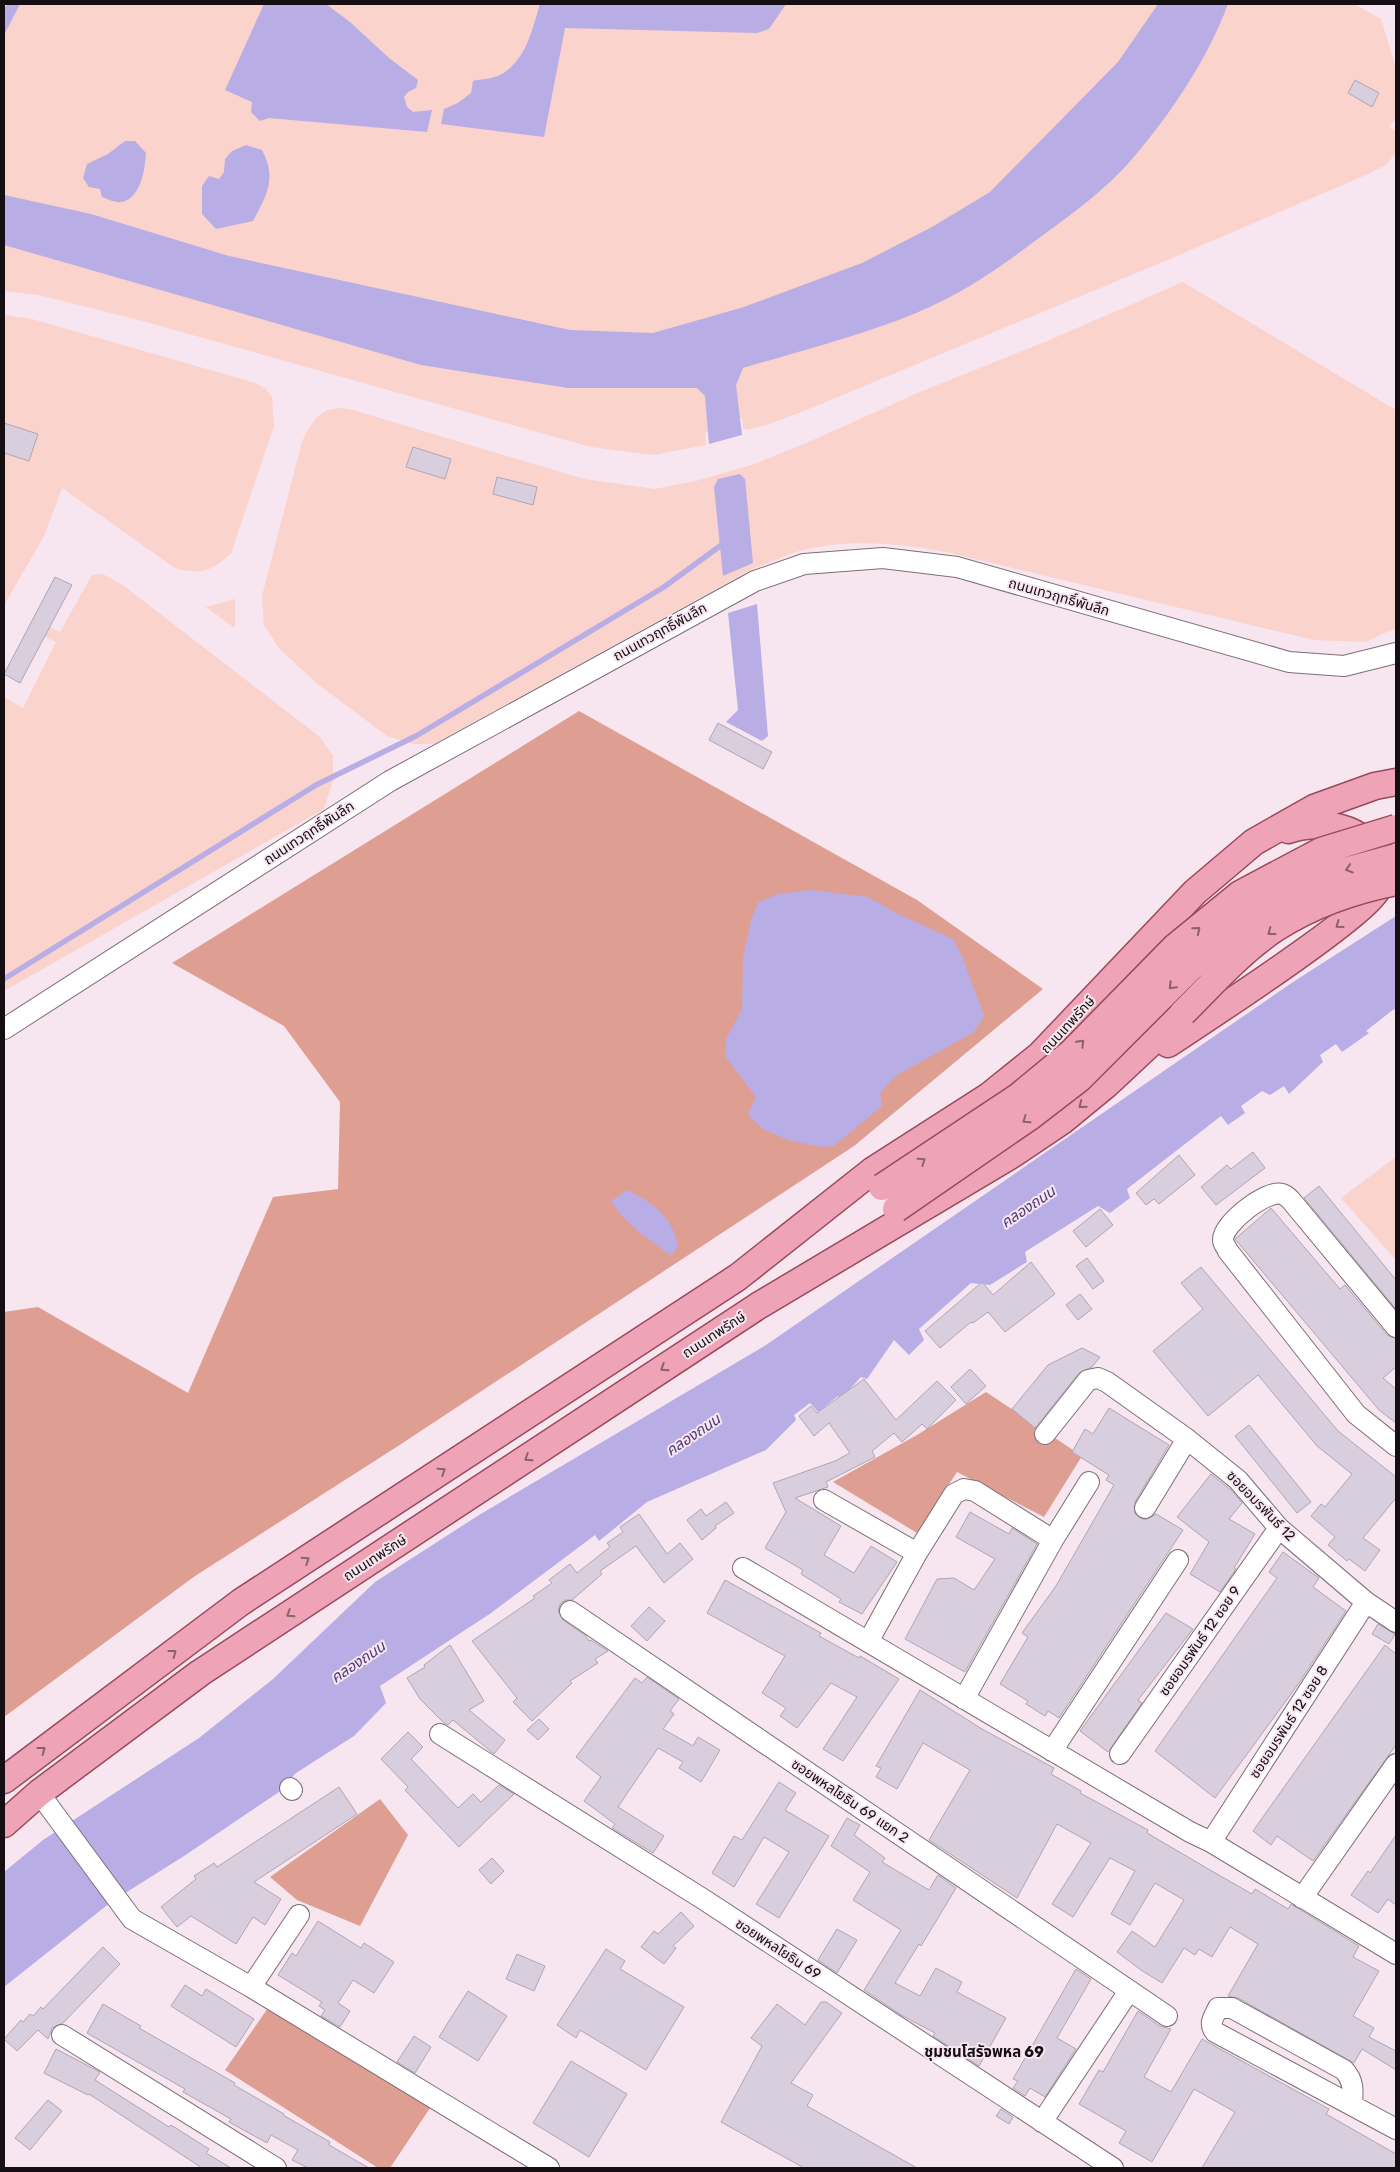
<svg xmlns="http://www.w3.org/2000/svg" width="1400" height="2172" viewBox="0 0 1400 2172" font-family="Rubik,'Noto Sans Thai',sans-serif">
	<style>
		.green { fill: #f9d3cc }
		.forest { fill: #df9e92 }
		.water { fill: #b8ade5 }
		.lines { fill: none; stroke-linecap: round; stroke-linejoin: round }
		.stream { stroke: #b8ade5; stroke-width: 5.5 }
		.building { fill: #d9cedd; stroke: #b0a5b3 }
		.minor-casing { stroke: #7e6e77; stroke-width: 22 }
		.major-casing { stroke: #9a485e; stroke-width: 29 }
		.minor { stroke: #fff; stroke-width: 20 }
		.major { stroke: #eea4b6; stroke-width: 26 }
		.major-bridge-casing { stroke: #9a485e; stroke-width: 29; stroke-linecap: butt }
		.major-bridge { stroke: #eea4b6; stroke-width: 26 }
		.oneway { stroke: #8c616d }
		.labels { text-anchor: middle; dominant-baseline: central; stroke-width: 4; stroke-linejoin: round; paint-order: stroke }
		.street-label { font-size: 14px; fill: #150f13; stroke: #f7e5ef }
		.water-label { font-size: 15px; font-style: italic; fill: #4a377a; stroke: #f7e5ef }
		.neighbourhood-label { font-size: 15px; font-weight: bold; fill: #150f13; stroke: #f7e5ef }
	</style>
	<rect width="100%" height="100%" fill="#f7e5ef"/>
	<path class="green" d="M18 4H1354L1381 19 1396 68V118L1389 127 1396 131V153L1386 165 1366 175 1165 261 809 409 769 424 747 430 743 428 742 418 705 433 706 445 653 455 591 447 139 320 39 295 4 291V30Z
		M1183 282 1396 410V628L1365 642 1314 640 950 553C899 543 846 538 796 552 781 557 767 564 752 569L434 744H414L387 736 315 682 279 648 264 625 262 596 302 442C313 418 324 403 353 410L584 479 655 489 696 481 755 464 813 440 920 392 1045 342Z
		M4 315 32 319 252 382 265 388 272 397 274 426 231 553C213 571 201 575 175 568L62 488 44 536 4 605Z
		M103 574 124 586 320 737 333 756V780L324 809 4 991V697L23 708 56 642 30 630 35 620 60 632 92 575Z
		M235 599V628L206 607Z
		M1396 1157V1260L1341 1198Z"/>
	<path class="forest" d="M579 711 917 900 1043 989 854 1146 398 1446 195 1576 4 1717V1312L38 1307 188 1393 273 1197 338 1189 340 1102 284 1026 172 963Z
		M986 1392 1082 1456 1044 1517 957 1472 917 1533 833 1482 917 1435Z
		M380 1799 408 1835 360 1926 297 1900 270 1877Z
		M268 2008 432 2105 390 2168H378L225 2070Z"/>
	<path class="water" d="M7 4H20L4 35V9Z
		M264 4H326L350 22 389 58 418 80 416 88 408 92 404 97 407 107 413 112 432 110 427 132 269 118 260 121 251 112 252 102 225 90Z
		M540 4H786L769 29 757 33 565 28 544 137 441 124 444 109 458 103 471 93 473 81C481 79 493 79 500 75 526 61 532 30 540 4Z
		M1158 4H1228C1207 60 1172 112 1133 158 1106 190 1069 216 1035 241 998 269 960 295 916 313 860 336 800 351 743 368L736 385 742 435 709 444 705 396 697 388H568L421 365 4 245V195L91 214 229 256 570 330 653 333 744 307 862 263 932 227 990 192 1118 62Z
		M125 141H135L146 153C145 169 141 199 121 202 115 203 108 199 102 197L100 189 89 187 83 178 87 164 108 154Z
		M246 145 262 150C277 178 267 195 253 221L216 229 202 214V186L209 176 219 179 224 172 225 159 232 151Z
		M740 474 745 479 753 563 723 576 714 487 718 479Z
		M757 604 768 736 762 741 726 722 738 710 728 613Z
		M811 890 868 897 900 915 953 939 962 956 984 1016 974 1032 894 1077 880 1094 882 1106 834 1146 821 1147 788 1140 763 1129 748 1115 756 1097 725 1056 726 1039 742 1009 743 958 751 921 758 902 779 894Z
		M1396 916V1012L1394 1009 1366 1031 1369 1033 1342 1052 1336 1044 1320 1055 1323 1062 1289 1094 1284 1086 1270 1095 1262 1091 1241 1106 1245 1113 1228 1125 1221 1116 1127 1189 1130 1198 1110 1213 1098 1206 1025 1252 1027 1262 990 1285 971 1283 919 1329 924 1340 909 1355 894 1340 867 1379 861 1377 847 1392 843 1403 838 1396 818 1412 810 1403 794 1415 796 1420 766 1450 647 1502 599 1541 595 1535 491 1613 380 1686 386 1703 354 1736 296 1773 279 1792 184 1856 111 1902 4 1987V1872L43 1840 199 1738 273 1679 375 1582 479 1515 766 1345 1293 982Z
		M627 1190C652 1202 673 1217 678 1246L671 1256C651 1240 624 1224 611 1201Z"/>
	<g class="lines">
		<path class="stream" d="M4 979 316 785 416 736 664 587 720 546"/>
	</g>
	<path class="building" d="M1355 80 1379 93 1372 107 1348 93Z
		M4 423 38 434 29 461 4 453Z
		M413 447 451 459 445 479 406 467Z
		M497 477 537 487 533 505 493 494Z
		M55 577 72 585 20 683 4 674Z
		M718 723 772 752 763 769 709 740Z
		M1253 1152 1265 1168 1216 1205 1201 1187 1227 1165 1231 1169Z
		M1179 1155 1195 1175 1159 1204 1154 1199 1146 1205 1136 1193Z
		M1319 1186 1396 1280V1309L1304 1198Z
		M1271 1208 1340 1289 1345 1285 1387 1335 1396 1339V1367L1383 1378 1396 1389V1423L1379 1410 1235 1239Z
		M1100 1209 1113 1225 1086 1247 1073 1231Z
		M1087 1258 1104 1281 1093 1289 1076 1266Z
		M1031 1262 1055 1294 1005 1332 988 1312 973 1323 971 1322 940 1348 925 1331 982 1282 993 1295Z
		M1201 1267 1338 1431 1396 1477V1498L1363 1538 1380 1550 1365 1571 1349 1559 1347 1561 1328 1545 1335 1537 1311 1516 1321 1504 1325 1507 1352 1474 1317 1446 1258 1375 1208 1416 1153 1351 1203 1309 1181 1283Z
		M1080 1294 1092 1309 1078 1320 1066 1305Z
		M1082 1348 1100 1357 1092 1367 1079 1373 1035 1428 1012 1409 1048 1365Z
		M970 1369 986 1386 966 1404 951 1387Z
		M864 1379 896 1420 937 1381 956 1400 927 1429 922 1424 902 1442 894 1433 872 1451 875 1457 826 1482 828 1487 795 1498 841 1526 824 1555 854 1573 871 1546 897 1562 862 1614 839 1602 841 1599 801 1574 803 1570 765 1548 786 1512 773 1483 835 1461 850 1453 829 1423 814 1436 799 1416 811 1406 817 1413Z
		M1109 1408 1169 1445 1135 1502V1514L1145 1520 1156 1514 1183 1530 1059 1718 1048 1711 1045 1716 1026 1704 1028 1701 1000 1684 1028 1637 1022 1633 1056 1586 1114 1485 1106 1480 1109 1475 1072 1452 1085 1429 1093 1434Z
		M1249 1425 1311 1502 1297 1513 1235 1436Z
		M1211 1474 1231 1490 1242 1503 1229 1519 1255 1534 1234 1568 1236 1569 1220 1592 1190 1574 1209 1542 1177 1517Z
		M726 1502 734 1513 715 1526 716 1528 702 1540 687 1520 701 1509 706 1516Z
		M970 1512 1009 1534 1012 1528 1037 1544 965 1672 905 1639 937 1579 954 1578 974 1590 995 1559 956 1537Z
		M639 1514 667 1554 680 1543 693 1559 664 1583 636 1546 600 1571 602 1574 572 1600H565L560 1604 558 1611 563 1620 585 1635 589 1641 591 1640 608 1651 595 1659 598 1663 570 1681 572 1683 532 1721 513 1702 517 1698 472 1641 535 1598 533 1596 552 1583 549 1580 570 1564 577 1573 610 1547 607 1543 623 1532 620 1527Z
		M1283 1552 1319 1578 1313 1587 1346 1611 1299 1683 1215 1798 1155 1751 1277 1578 1269 1572Z
		M725 1580 821 1633 819 1636 859 1658 860 1656 899 1679 843 1761 823 1749 857 1697 831 1683 797 1728 780 1716 786 1708 762 1693 785 1656 707 1613Z
		M649 1607 665 1621 647 1641 631 1626Z
		M1166 1613 1193 1629 1138 1700 1142 1703 1108 1752 1080 1731Z
		M1378 1624 1395 1634 1389 1644 1372 1634Z
		M450 1645 484 1701 469 1710 505 1740 494 1754 453 1720 448 1725 444 1723 420 1699 407 1678 425 1667 424 1665Z
		M1385 1645 1396 1654V1745L1313 1861 1277 1836 1271 1845 1253 1831Z
		M647 1677 679 1699 670 1711 674 1714 663 1729 693 1746 698 1737 720 1750 701 1782 679 1768 683 1762 658 1748 628 1792 618 1807 664 1836 653 1853 612 1828 615 1824 584 1801 601 1777 576 1757 635 1678 642 1683Z
		M920 1690 982 1729 1054 1768 1051 1774 1081 1791 1080 1793 1148 1830 1147 1833 1210 1870 1252 1894 1255 1889 1288 1909 1291 1904 1359 1946 1353 1957 1379 1971 1353 2016 1374 2028 1369 2037 1396 2051V2070L1362 2049 1354 2063 1238 1998 1228 1996 1258 1944 1230 1927 1212 1957 1199 1949 1195 1955 1184 1948 1162 1983 1141 1970 1117 1952 1132 1931 1155 1947 1184 1900 1155 1883 1130 1925 1111 1914 1135 1871 1110 1858 1073 1917 1052 1904 1091 1843 1057 1824 1017 1898 929 1840 970 1770 923 1743 897 1789 876 1777 881 1768 876 1766Z
		M539 1719 549 1729 538 1740 527 1730Z
		M408 1732 423 1747 411 1759 458 1808 473 1794 481 1802 499 1785 514 1794 459 1847 405 1790 408 1787 381 1759Z
		M779 1782 796 1793 785 1810 829 1836 779 1918 756 1904 789 1852 764 1837 734 1887 712 1873 734 1836 742 1840Z
		M339 1787 357 1814 254 1882 281 1899 265 1925 253 1917 236 1944 191 1916 177 1927 161 1907 196 1879 194 1876 214 1863 217 1867Z
		M847 1818 860 1825 854 1835 885 1858 882 1862 929 1890 938 1875 956 1888 921 1946 919 1944 895 1983 920 1996 936 1968 962 1982 957 1992 1006 2018 979 2066 933 2036 935 2033 901 2015 864 1990 901 1930 853 1900 870 1872 831 1846Z
		M1396 1835V1905L1388 1899 1378 1913 1351 1895 1368 1871 1370 1873Z
		M492 1858 504 1871 491 1884 479 1870Z
		M681 1912 694 1926 673 1946 676 1948 664 1964 641 1947 654 1931 658 1934Z
		M318 1921 361 1948 364 1943 394 1962 374 1993 353 1980 338 2003 350 2011 340 2027 321 2016 325 2010 319 2006 322 2002 278 1975 292 1953 296 1956Z
		M837 1929 857 1940 837 1973 818 1960Z
		M103 1947 120 1964 63 2023 52 2028 48 2039 38 2030 17 2051 4 2039 21 2020 23 2022 30 2014 33 2016 41 2007 43 2009Z
		M606 1949 625 1961 620 1969 684 2007 646 2070 580 2030 576 2038 557 2025Z
		M517 1954 545 1966 534 1991 506 1979Z
		M1076 1969 1091 1979 1057 2038 1076 2049 1045 2097 1030 2088 1025 2096 1013 2088 1018 2081 1013 2079Z
		M185 1985 202 1996 206 1989 254 2019 236 2047 171 2006Z
		M468 1991 507 2016 478 2061 439 2037Z
		M821 2002H826L842 2013 791 2083 813 2095 807 2106 917 2168H804L721 2122 762 2046 751 2038 777 2004 805 2025Z
		M103 2004 141 2026 139 2028 235 2083 234 2085 284 2114 283 2115 330 2142 329 2145 369 2168H308L292 2160 298 2150 271 2135 267 2143 229 2122 231 2119 183 2092 185 2089 87 2033Z
		M1138 2011 1160 2026 1171 2029 1144 2077 1171 2092 1202 2039 1329 2109 1326 2114 1396 2154V2168H1202L1235 2112 1194 2089 1152 2162 1119 2143 1126 2131 1079 2104 1099 2070 1103 2072Z
		M414 2036 431 2047 415 2073 397 2062Z
		M56 2049 100 2072 95 2080 169 2127 171 2125 209 2149 206 2153 231 2168H202L89 2094 88 2095 44 2073Z
		M571 2061 627 2094 589 2157 533 2123Z
		M48 2100 62 2111 30 2150 15 2138Z
		M1001 2109 1013 2117 1009 2124 996 2116Z"/>
	<g class="lines">
		<defs>
			<path id="minor" d="M4 1029 390 781 755 581 804 564 883 558 957 567 1289 662 1344 666 1396 653
				M1396 1327 1294 1204C1291 1200 1288 1196 1282 1194 1267 1189 1222 1224 1223 1240 1223 1244 1227 1248 1228 1251L1356 1414 1396 1446
				M1045 1434 1088 1380 1098 1378 1107 1382 1187 1439 1238 1480 1279 1528 1366 1602 1396 1622
				M824 1500 917 1553
				M1145 1508 1187 1439
				M743 1568 1190 1832 1211 1842 1396 1954
				M570 1611 1167 2016
				M868 1642 917 1553 954 1494 964 1489 975 1491 1053 1540
				M964 1699 1053 1540 1089 1482
				M440 1734 703 1899 1113 2168
				M1052 1751 1178 1560
				M1120 1754 1279 1528
				M290 1788 292 1790
				M39 1793 132 1919 251 1987 549 2168
				M1211 1842 1366 1602
				M1302 1898 1396 1764
				M251 1987 299 1915
				M62 2035 276 2168
				M1352 2105C1353 2090 1354 2081 1344 2070L1232 2008H1218C1214 2017 1208 2023 1215 2032L1396 2129
				M1042 2122 1129 1991"/>
			<path id="major" d="M1168 1044C1201 1022 1369 913 1378 888 1381 879 1380 870 1378 862 1368 825 1319 819 1288 830
				M4 1780 241 1602 738 1277 872 1171 989 1096 1040 1055 1195 892 1254 842 1314 808 1375 786 1396 782
				M4 1824 39 1793 200 1673 758 1306 1013 1154 1062 1121 1107 1084 1183 1013"/>
		</defs>
		<use href="#minor" class="minor-casing"/>
		<use href="#major" class="major-casing"/>
		<use href="#minor" class="minor"/>
		<use href="#major" class="major"/>
		<defs>
			<path id="major-bridge" d="M1183 1013C1212 984 1241 951 1276 928 1312 905 1355 890 1396 882
				M882 1187 1019 1096 1071 1053 1175 947 1240 894 1321 851 1396 828
				M896 1209 1031 1116 1079 1079 1190 968 1252 916 1330 875 1396 857"/>
		</defs>
		<use href="#major-bridge" class="major-bridge-casing"/>
		<use href="#major-bridge" class="major-bridge"/>
	</g>
	<defs><path id="oneway-chevron" d="M-2-3.5L2.5 0L-2 3.5" fill="none" stroke-width="1.6" stroke-linecap="round" stroke-linejoin="round" transform="scale(1.25)"/></defs>
	<g class="oneway">
		<use href="#oneway-chevron" transform="translate(1349 869) rotate(163)"/>
		<use href="#oneway-chevron" transform="translate(1339 925) rotate(144)"/>
		<use href="#oneway-chevron" transform="translate(1197 930) rotate(-40)"/>
		<use href="#oneway-chevron" transform="translate(1271 932) rotate(143)"/>
		<use href="#oneway-chevron" transform="translate(1172 986) rotate(135)"/>
		<use href="#oneway-chevron" transform="translate(1081 1043) rotate(-46)"/>
		<use href="#oneway-chevron" transform="translate(1082 1105) rotate(141)"/>
		<use href="#oneway-chevron" transform="translate(1026 1120) rotate(145)"/>
		<use href="#oneway-chevron" transform="translate(922 1161) rotate(-34)"/>
		<use href="#oneway-chevron" transform="translate(664 1368) rotate(147)"/>
		<use href="#oneway-chevron" transform="translate(528 1458) rotate(147)"/>
		<use href="#oneway-chevron" transform="translate(442 1471) rotate(-33)"/>
		<use href="#oneway-chevron" transform="translate(306 1560) rotate(-33)"/>
		<use href="#oneway-chevron" transform="translate(290 1614) rotate(147)"/>
		<use href="#oneway-chevron" transform="translate(173 1653) rotate(-37)"/>
		<use href="#oneway-chevron" transform="translate(42 1750) rotate(-37)"/>
	</g>
	<g class="labels">
		<g class="street-label">
			<text transform="translate(1059 597) rotate(16)">ถนนเทวฤทธิ์พันลึก</text>
			<text transform="translate(660 632) rotate(-29)">ถนนเทวฤทธิ์พันลึก</text>
			<text transform="translate(309 833) rotate(-33)">ถนนเทวฤทธิ์พันลึก</text>
			<text transform="translate(1068 1025) rotate(-47)">ถนนเทพรักษ์</text>
			<text transform="translate(714 1335) rotate(-33)">ถนนเทพรักษ์</text>
			<text transform="translate(1261 1506) rotate(46)">ซอยอมรพันธ์ 12</text>
			<text transform="translate(375 1558) rotate(-33)">ถนนเทพรักษ์</text>
			<text transform="translate(1200 1641) rotate(-55)">ซอยอมรพันธ์ 12 ซอย 9</text>
			<text transform="translate(1289 1722) rotate(-57)">ซอยอมรพันธ์ 12 ซอย 8</text>
			<text transform="translate(850 1801) rotate(34)">ซอยพหลโยธิน 69 แยก 2</text>
			<text transform="translate(778 1949) rotate(33)">ซอยพหลโยธิน 69</text>
		</g>
		<g class="water-label">
			<text transform="translate(1028 1207) rotate(-34)">คลองถนน</text>
			<text transform="translate(693 1435) rotate(-34)">คลองถนน</text>
			<text transform="translate(358 1662) rotate(-34)">คลองถนน</text>
		</g>
		<g class="neighbourhood-label">
			<text x="984" y="2052">ชุมชนโสรัจพหล 69</text>
		</g>
	</g>
	<rect width="1400" height="2172" fill="none" stroke="#150f13" stroke-width="10"/>
</svg>
